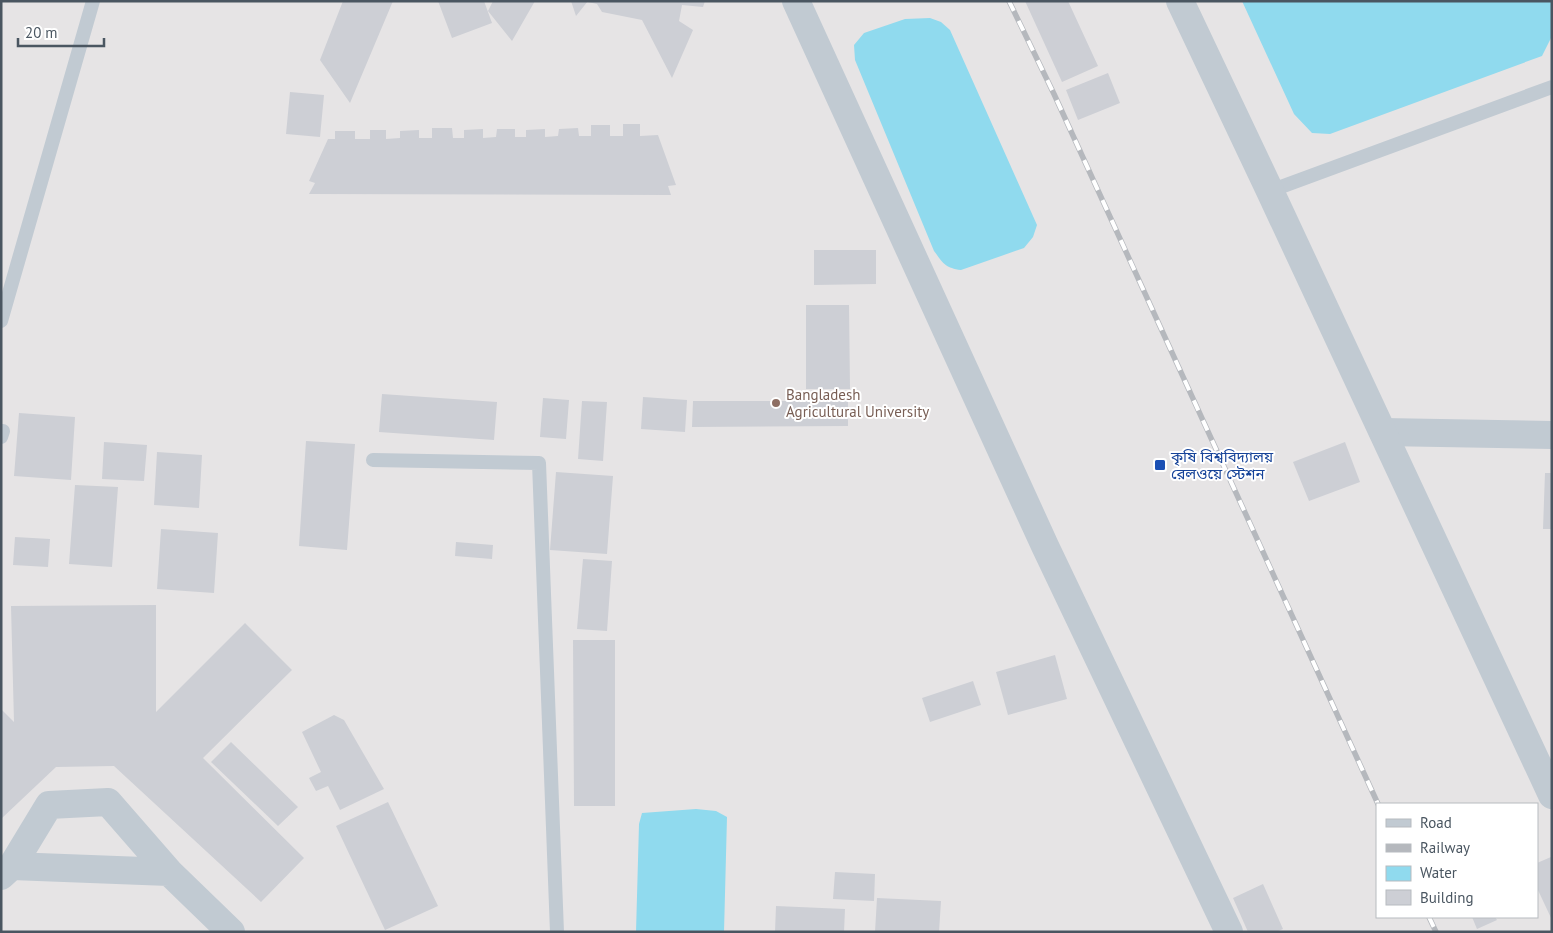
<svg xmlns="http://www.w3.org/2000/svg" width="1553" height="933" viewBox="0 0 1553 933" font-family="'PT Sans','Noto Sans Bengali',sans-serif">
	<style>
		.education { fill: #e6e4e5; fill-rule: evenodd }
		.water { fill: #90daee }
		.building { fill: #cdcfd5 }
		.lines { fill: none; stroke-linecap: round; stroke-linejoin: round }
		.service { stroke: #c1cad2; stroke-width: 14 }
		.minor { stroke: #c1cad2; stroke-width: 28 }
		.tertiary { stroke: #c1cad2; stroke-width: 28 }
		.rail-casing { stroke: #b5b8bd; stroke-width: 5.5 }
		.rail { stroke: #fff; stroke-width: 4; stroke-dasharray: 11; stroke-linecap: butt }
		.education-dot { fill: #8d6e63; stroke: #fff; stroke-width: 2 }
		.transit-dot { fill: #1a4fb4; stroke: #fff; stroke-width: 2 }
		.labels { text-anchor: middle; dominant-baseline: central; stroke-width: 4; stroke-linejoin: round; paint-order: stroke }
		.education-label { font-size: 15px; fill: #785e54; stroke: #fff; text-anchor: start }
		.transit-label { font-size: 15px; fill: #164399; stroke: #fff; text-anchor: start }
	</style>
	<rect width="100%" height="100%" fill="#f5f3f3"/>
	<path class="education" d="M1 1H1552V932H1ZM1377 804H1537V917H1377Z"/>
	<path class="water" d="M1242 1H1552V36L1542 56 1330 134 1312 133 1294 114Z
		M930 18 941 22 950 30 1037 225 1033 237 1024 248 961 270C945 268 943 263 934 251L855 60 854 45 864 33 905 19Z
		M696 809 716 811 727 817 724 932H636L639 824 642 813Z"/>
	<path class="building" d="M343 1H393L350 103 320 60Z
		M438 1H484L492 23 452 38Z
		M493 1H535L512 41 488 11Z
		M571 1H588L576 16Z
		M588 1H705L703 7 682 5 679 21 693 30 672 78 642 20 602 12 597 4 588 2Z
		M1025 1H1068L1098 66 1062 82Z
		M1108 73 1120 103 1078 120 1066 90Z
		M290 92 324 95 320 137 286 134Z
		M623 124H640V136L658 135 676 185 668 186 671 195 309 194 315 183 309 181 328 139H335V131H355V139H370V130H386V139L400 138V131L419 130V138H432V128H452L453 138H464V130L483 129V138L496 137 497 129H515V137H526V130L545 129V137L558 136 559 129 578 128 579 136H591V125H610V136H623Z
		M814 250H876V284L814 285Z
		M806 305H849L850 389H806Z
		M382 394 497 402 494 440 379 432Z
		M643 397 687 400 685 432 641 429Z
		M543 398 569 400 566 439 540 437Z
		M582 401 607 402 603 461 578 459Z
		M693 401H848V426L692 427Z
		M19 413 75 417 71 480 14 476Z
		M306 441 355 444 347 550 299 546Z
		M104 442 147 445 144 481 102 479Z
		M1345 442 1360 482 1309 501 1293 462Z
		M157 452 202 455 199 508 154 505Z
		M556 472 613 476 607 554 550 550Z
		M1545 473H1552V529H1543Z
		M75 485 118 487 112 567 69 564Z
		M161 529 218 533 214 593 157 589Z
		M15 537 50 539 48 567 13 565Z
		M456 542 493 545 492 559 455 556Z
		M583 559 612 561 607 631 577 629Z
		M156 605V712L245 623 292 670 203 758 304 858 261 902 114 766 56 767 1 819V709L14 722 11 606Z
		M573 640H615V806H574Z
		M1055 655 1067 699 1008 715 996 672Z
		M973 681 981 705 930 722 922 698Z
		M334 715 344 720 384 789 340 810 328 786 316 791 309 778 321 772 302 732Z
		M231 742 298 807 278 826 211 762Z
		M388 802 438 906 385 930 336 826Z
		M1551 857 1552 859V920L1537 888V863Z
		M835 872 875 874 874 901 833 899Z
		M1263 884 1283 929 1276 932H1248L1233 898Z
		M877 898 941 901 939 932H875Z
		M776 906 845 909 844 932H775Z
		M1472 917H1495L1497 920 1477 929Z"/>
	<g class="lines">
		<path class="service" d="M1270 191 1552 87
			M1 321 93 1
			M1 431H3L1 437
			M373 460 539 463 557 932"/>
		<path class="minor" d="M796 1 1045 546 1229 932
			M1383 432 1552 435
			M12 866 49 805 108 802 169 872
			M1 876 12 866 169 872 231 932"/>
		<path class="tertiary" d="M1180 1 1270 191 1552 795"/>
		<defs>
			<path id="rail" d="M1009 1 1054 94 1378 804
				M1429 917 1436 932"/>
		</defs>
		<use href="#rail" class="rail-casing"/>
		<use href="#rail" class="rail"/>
	</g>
	<circle class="education-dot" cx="776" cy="403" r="5"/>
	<rect class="transit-dot" x="1154" y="459" width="12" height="12" rx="2.5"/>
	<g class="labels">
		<g class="education-label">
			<text x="786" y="394">Bangladesh<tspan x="786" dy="17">Agricultural University</tspan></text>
		</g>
		<g class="transit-label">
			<text x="1171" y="456">কৃষি বিশ্ববিদ্যালয়<tspan x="1171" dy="17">রেলওয়ে স্টেশন</tspan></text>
		</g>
	</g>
	<rect width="1553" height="933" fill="none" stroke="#4a5661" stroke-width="5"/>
	<rect x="1376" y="803" width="162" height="115" fill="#ffffff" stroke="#b7bbc0"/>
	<rect x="1386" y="819" width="25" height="8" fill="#c1cad2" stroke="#b7bbc0"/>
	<text x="1420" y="828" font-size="15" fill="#4a5661">Road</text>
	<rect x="1386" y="844" width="25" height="8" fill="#b5b8bd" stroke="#b7bbc0"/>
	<text x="1420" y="853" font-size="15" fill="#4a5661">Railway</text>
	<rect x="1386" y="866" width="25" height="15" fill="#90daee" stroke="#b7bbc0"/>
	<text x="1420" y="878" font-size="15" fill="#4a5661">Water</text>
	<rect x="1386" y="890" width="25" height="15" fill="#cdcfd5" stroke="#b7bbc0"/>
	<text x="1420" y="903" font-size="15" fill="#4a5661">Building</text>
	<path d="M18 38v8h86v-8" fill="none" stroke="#4a5661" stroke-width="2.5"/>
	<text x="25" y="38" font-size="15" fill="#4a5661" stroke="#ffffff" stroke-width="4" paint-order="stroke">20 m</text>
</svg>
